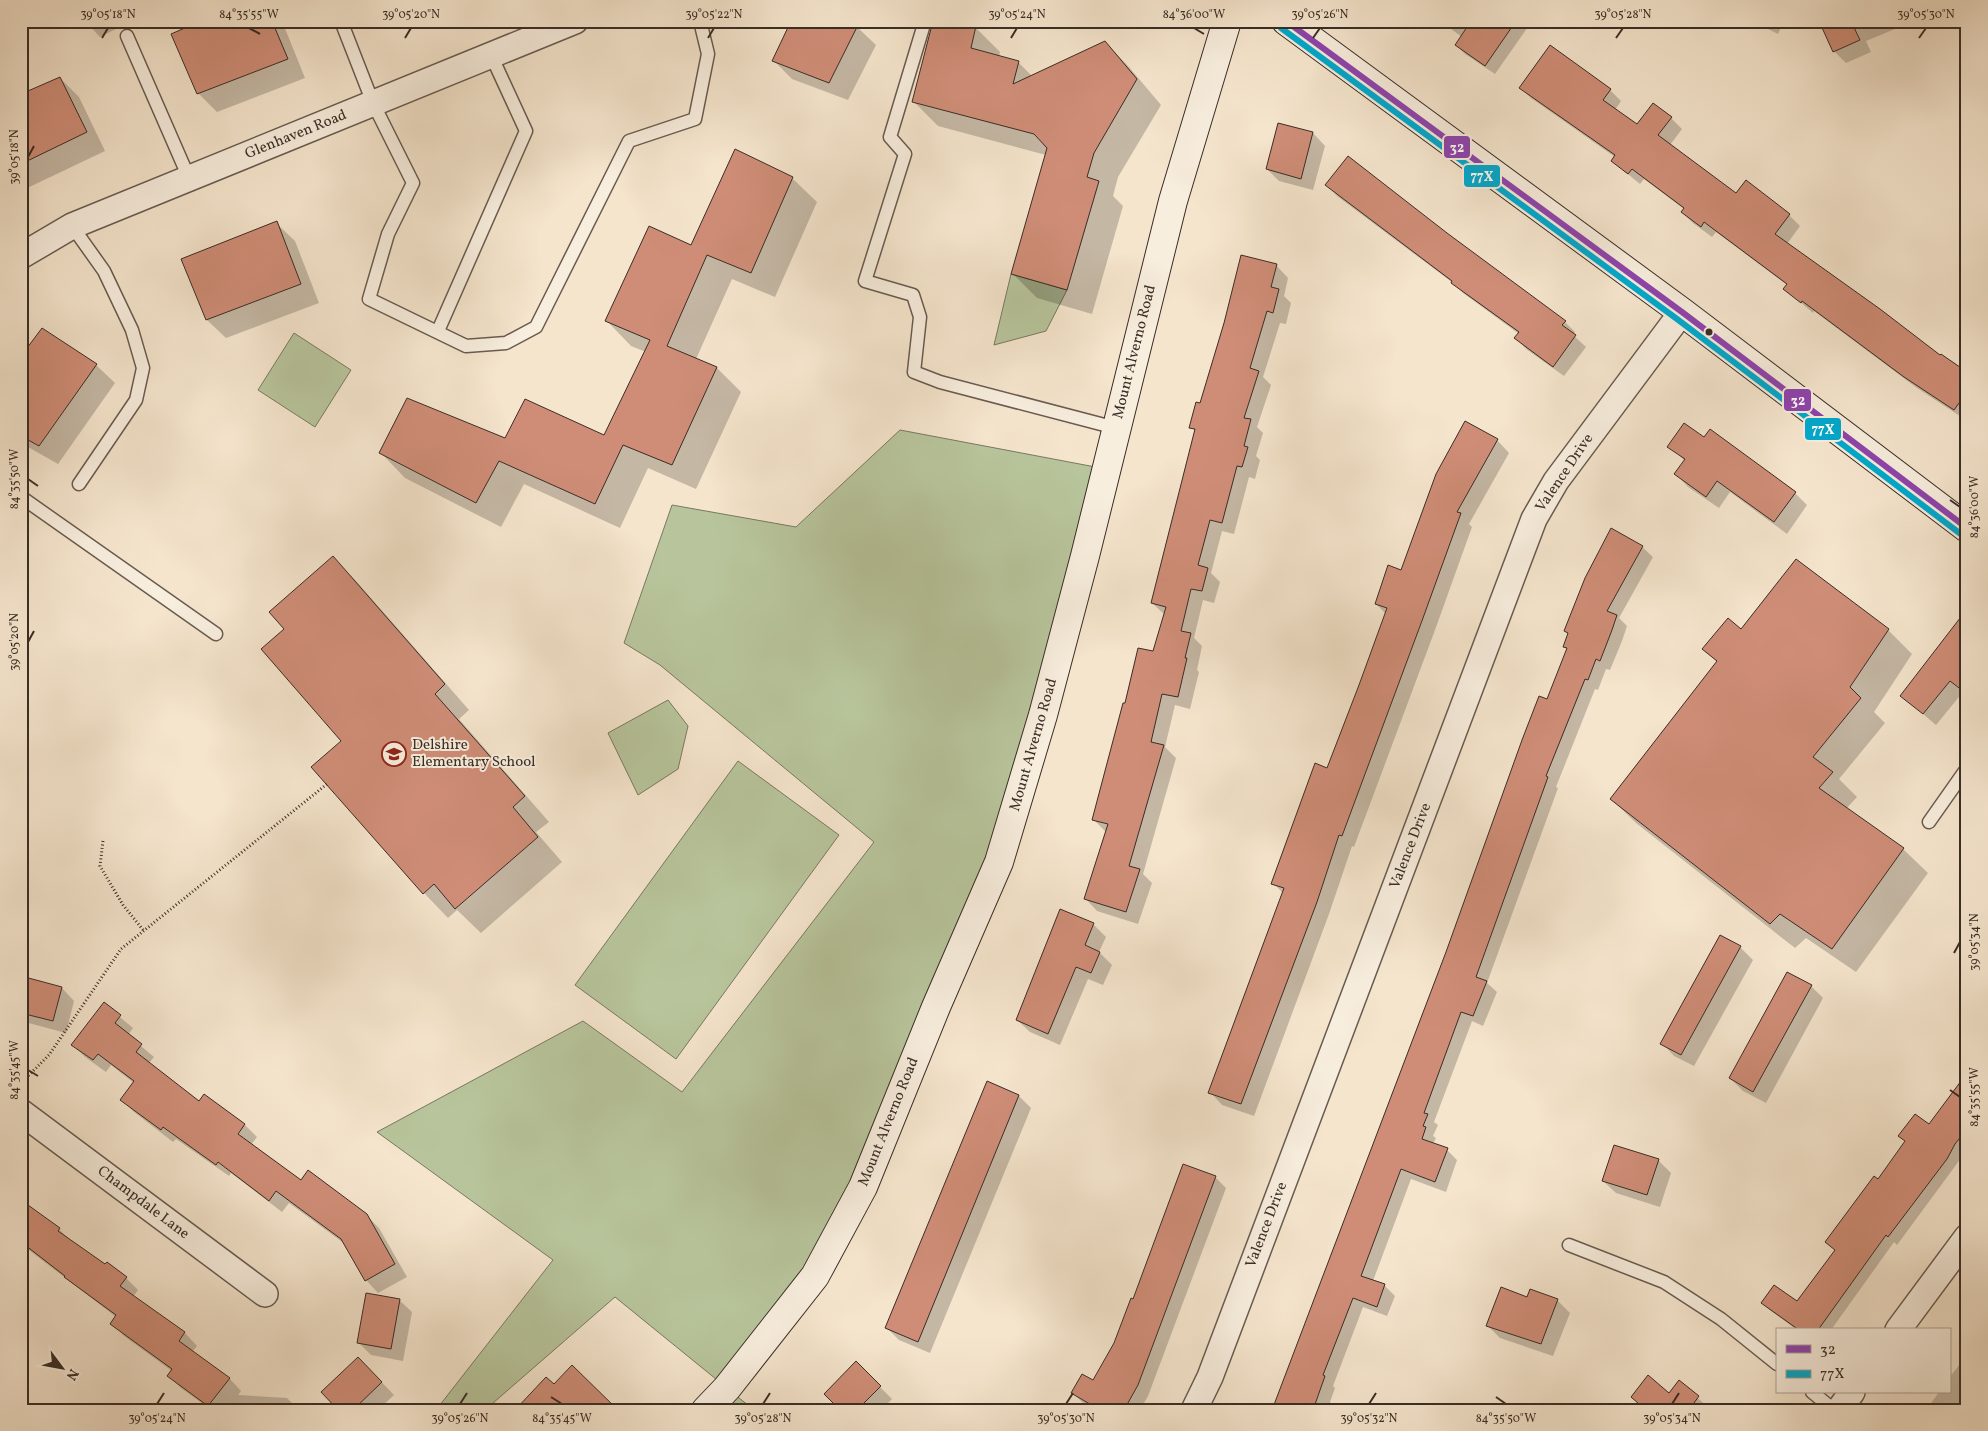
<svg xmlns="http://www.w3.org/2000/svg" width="1988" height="1431" viewBox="0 0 1988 1431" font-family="Vollkorn,serif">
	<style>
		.green { fill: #b8c59c; stroke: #787961 }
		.shadow { fill: #0003 }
		.building { fill: #cf8d77; stroke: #392d26 }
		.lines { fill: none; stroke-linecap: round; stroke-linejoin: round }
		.lane-casing { stroke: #685b50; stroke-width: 15 }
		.street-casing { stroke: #685b50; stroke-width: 28 }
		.secondary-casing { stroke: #392d26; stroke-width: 30 }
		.path { stroke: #392d26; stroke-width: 3; stroke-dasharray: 1 2.5; stroke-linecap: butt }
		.lane { stroke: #f8eede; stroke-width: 12 }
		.street { stroke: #f8eede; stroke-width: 25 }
		.secondary { stroke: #f8eede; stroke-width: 28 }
		.bus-1-casing { stroke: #f8eede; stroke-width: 10 }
		.bus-2-casing { stroke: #f8eede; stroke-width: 10 }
		.bus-1 { stroke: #8e44ad; stroke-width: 6 }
		.bus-2 { stroke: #00a9ce; stroke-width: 6 }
		.ticks { fill: none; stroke: #392d26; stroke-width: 2 }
		.bus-dot { fill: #392d26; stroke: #f8eede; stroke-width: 2 }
		.labels { text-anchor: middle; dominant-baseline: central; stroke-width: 4; stroke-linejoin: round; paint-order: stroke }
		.street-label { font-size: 15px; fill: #392d26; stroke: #f8eede }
		.poi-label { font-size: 15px; fill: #392d26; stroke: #f8eede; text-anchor: start }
		.line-badge { stroke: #f8eede; stroke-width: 2 }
		.badge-label { font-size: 14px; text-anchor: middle; font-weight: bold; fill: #fff }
		.neatline { fill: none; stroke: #392d26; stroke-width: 2 }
		.ticks-label { font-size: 12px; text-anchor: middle; fill: #392d26 }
	</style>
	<rect width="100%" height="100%" fill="#f5e5cd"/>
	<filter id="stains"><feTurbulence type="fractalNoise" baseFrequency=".004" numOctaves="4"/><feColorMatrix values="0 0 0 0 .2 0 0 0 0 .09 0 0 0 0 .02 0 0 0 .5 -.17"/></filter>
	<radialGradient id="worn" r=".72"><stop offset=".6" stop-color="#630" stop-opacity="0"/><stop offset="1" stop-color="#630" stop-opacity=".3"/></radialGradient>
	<path class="green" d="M1011 274 1067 290 1046 331 994 345Z
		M294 333 351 370 315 427 258 390Z
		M900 430 1106 469 1043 715 863 1187 728 1389 754 1410H706L727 1388 615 1297 485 1410H436L553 1260 377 1132 583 1021 682 1092 874 842 660 665 624 643 672 505 796 527Z
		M668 700 688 726 678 769 638 795 608 733Z
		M738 761 839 835 676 1059 575 985Z"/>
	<path class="shadow" d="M85 21H132L100 37Z
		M204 21H282L305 78 217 112 198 93Z
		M395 21H425L403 29Z
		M847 21 857 27 876 45 848 100 792 79 774 61Z
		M951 21 976 28 1000 52 999 57 1018 62 1032 76 1105 42 1129 67 1161 105 1118 177 1113 196 1123 206 1092 314 1037 298 1012 273 1046 155 938 126 913 101Z
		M1440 21H1527L1530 24 1495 74 1465 54 1456 45 1462 37Z
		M1752 21H1784L1778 34Z
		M1821 21H1906L1907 24 1866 41 1871 52 1846 63 1834 51Z
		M1550 47 1610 90 1621 101 1615 110 1637 126 1671 118 1682 129 1670 145 1736 195 1789 215 1800 226 1787 244 1940 357 1967 374 1966 420 1917 388 1814 311 1813 313 1785 289 1787 285 1716 232 1712 237 1693 223 1682 212 1684 209 1644 179 1640 184 1612 161 1615 157 1531 98 1520 87Z
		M60 78 79 97 105 151 21 191V96Z
		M1279 124 1313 133 1325 146 1313 190 1279 181 1267 169Z
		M792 178 817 202 775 297 732 279 696 359 717 368 741 392 696 489 648 468 620 528 524 484 501 527 405 478 381 453 505 440 605 437 646 352 631 346 607 321 692 247Z
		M1327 185 1446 234 1565 322 1575 332 1573 335 1586 347 1564 376 1526 349 1516 338 1519 334 1463 293 1453 283 1337 196Z
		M276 223 295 241 319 303 226 338 207 320Z
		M1276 265 1288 278 1284 296 1291 303 1286 324 1280 323 1263 377 1271 385 1257 427 1263 433 1256 456 1260 460 1255 479 1249 477 1234 534 1222 531 1211 573 1220 582 1214 603 1203 600 1194 638 1202 646 1197 670 1199 672 1190 709 1175 705 1165 747 1176 758 1143 874 1152 883 1138 924 1097 911 1085 898 1106 832 1093 819 1126 704 1154 653 1165 615 1152 603 1196 432 1191 427Z
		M21 358 96 365 115 383 58 464 21 443Z
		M1497 440 1509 453 1469 524 1472 527 1435 630 1354 847 1352 846 1329 914 1254 1116 1222 1105 1210 1092 1283 893 1273 883 1328 770 1386 614 1376 604 1402 571Z
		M1669 446 1795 493 1807 505 1787 534 1730 492 1719 508 1688 487 1676 474 1685 461Z
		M1642 547 1653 557 1619 618 1627 626 1622 641 1610 670 1606 669 1598 690 1595 689 1556 787 1558 788 1487 983 1497 992 1483 1026 1472 1021 1434 1122 1438 1125 1433 1136 1436 1138 1433 1144 1447 1150 1457 1160 1446 1192 1411 1179 1373 1281 1384 1285 1395 1296 1387 1316 1363 1307 1333 1386 1335 1388 1330 1402 1338 1410H1273L1568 650 1564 646 1569 635 1565 631Z
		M333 557 357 582 469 710 459 719 549 822 536 832 562 862 481 933 457 910 448 918 424 893 285 629Z
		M1967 614V695L1963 692 1936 725 1902 696Z
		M1888 630 1912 654 1874 712 1885 723 1839 779 1857 797 1846 809 1903 849 1928 873 1856 972 1806 938 1795 948 1636 823 1611 799 1717 662 1703 649 1741 631Z
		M1093 924 1106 937 1099 952 1112 965 1103 985 1088 979 1060 1045 1030 1032 1017 1020Z
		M1740 947 1753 960 1694 1066 1674 1056 1662 1043Z
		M21 977 62 988 74 1001 66 1033 21 1021Z
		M1811 986 1823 998 1766 1103 1743 1091 1730 1078Z
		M104 1004 133 1028 128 1035 154 1057 149 1063 200 1102 204 1096 245 1125 257 1137 251 1145 301 1182 366 1215 379 1228 407 1277 378 1293 366 1280 345 1244 289 1203 282 1212 231 1173 229 1176 176 1139 173 1142 134 1112 122 1100 134 1083 111 1065 106 1072 85 1057 73 1045Z
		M1967 1075V1150L1897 1245 1894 1242 1831 1330H1797L1771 1311 1762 1303H1797L1836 1251 1827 1242 1878 1180 1929 1126Z
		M1019 1096 1031 1108 930 1353 899 1340 887 1328Z
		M1658 1160 1671 1173 1660 1207 1616 1193 1603 1181Z
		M1215 1177 1226 1188 1148 1396 1140 1410H1079L1084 1404 1073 1393 1093 1382 1115 1344 1134 1301Z
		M21 1201 59 1229 72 1242 106 1266 126 1278 138 1290 133 1297 185 1333 197 1346 192 1352 229 1378 241 1391 238 1395 287 1398 299 1410H211L181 1388 169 1376 172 1371 124 1336 112 1323 116 1317 21 1244Z
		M1528 1299 1557 1300 1570 1313 1553 1356 1500 1338 1488 1326Z
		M399 1300 412 1312 403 1361 371 1355 358 1342Z
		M1967 1355V1410H1928L1927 1409 1939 1392H1949V1378Z
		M856 1363 892 1399 881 1410H842Z
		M371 1371 394 1395 378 1410H339Z
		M1680 1382 1711 1410H1646L1669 1394Z"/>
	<path class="building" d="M201 21H272L288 59 197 94 171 34Z
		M791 21H860L829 83 772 61Z
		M933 21H956L976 26 971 48 1019 61 1013 84 1105 41 1137 79 1094 153 1087 177 1099 181 1067 290 1011 274 1047 148 1034 134 912 102Z
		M1471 21H1516L1485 66 1455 45Z
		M1819 21H1851L1860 40 1833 52Z
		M1550 45 1611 89 1603 100 1637 124 1653 103 1672 117 1658 135 1736 193 1746 180 1790 214 1775 234 1880 309 1940 355 1941 354 1967 372V392L1954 410 1904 377 1802 301 1801 303 1783 289 1787 284 1704 222 1701 227 1681 212 1684 208 1632 169 1628 174 1611 161 1615 155 1519 88Z
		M60 77 87 132 21 164V94Z
		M1278 123 1313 132 1301 179 1266 169Z
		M735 149 793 177 751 273 707 255 667 346 717 367 672 465 623 445 595 504 499 461 476 503 379 453 407 398 505 438 525 399 604 435 650 340 605 321 649 226 691 245Z
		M1348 156 1447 233 1566 321 1562 325 1576 335 1553 367 1514 338 1519 332 1451 283 1452 281 1325 185Z
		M277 221 301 284 206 320 181 259Z
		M1241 255 1277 264 1271 287 1279 289 1273 313 1267 311 1250 368 1259 371 1244 418 1251 419 1244 446 1248 447 1242 467 1237 466 1222 523 1210 520 1198 565 1208 568 1202 591 1191 589 1181 631 1191 633 1185 658H1187L1178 697 1162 694 1151 742 1164 745 1129 866 1140 869 1126 912 1084 899 1108 824 1092 820 1123 703H1125L1138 648 1153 651 1166 607 1151 603 1195 429 1189 428 1196 402 1200 403 1224 323Z
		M42 328 97 364 39 446 21 436V356Z
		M1465 421 1498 439 1457 512 1461 513 1423 618 1342 836 1339 835 1317 902 1241 1104 1208 1093 1284 888 1271 884 1315 763 1327 768 1359 685 1387 608 1375 604 1388 565 1401 570 1436 474Z
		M1684 423 1704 437 1710 429 1796 492 1774 522 1717 481 1706 497 1674 474 1685 459 1667 447Z
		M1611 528 1643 546 1607 611 1617 615 1612 630 1600 661 1596 659 1588 680 1585 679 1546 776 1548 777 1476 977 1487 981 1473 1016 1461 1012 1424 1113 1428 1114 1423 1126 1426 1127 1422 1139 1448 1148 1435 1182 1401 1169 1361 1276 1385 1284 1377 1307 1353 1298 1323 1375 1325 1376 1313 1410H1272L1446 952 1522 740 1539 696 1547 699 1567 648 1563 647 1568 633 1564 631 1585 578Z
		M333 556 445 684 435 694 525 796 513 807 538 837 455 909 434 884 423 894 311 767 341 741 261 649 284 629 269 612Z
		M1796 559 1889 629 1850 687 1861 698 1813 757 1833 772 1819 788 1904 848 1832 949 1780 914 1770 924 1610 799 1717 661 1702 649 1728 618 1741 629Z
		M1967 609V694L1950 681 1923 714 1900 696Z
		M1060 909 1094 923 1085 945 1100 952 1091 973 1076 967 1048 1034 1016 1020Z
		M1720 935 1741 946 1681 1055 1660 1044Z
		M1787 972 1812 985 1753 1092 1729 1078Z
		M21 976 62 987 53 1021 21 1013Z
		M104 1002 121 1015 115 1023 142 1044 136 1052 199 1101 204 1094 245 1124 238 1134 301 1180 308 1170 367 1214 395 1264 365 1281 341 1239 276 1191 269 1201 218 1162 216 1165 163 1127 161 1130 120 1100 134 1081 98 1054 93 1060 71 1045Z
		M1967 1073V1129L1955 1144 1947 1159 1888 1237 1886 1235 1818 1330H1799L1761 1303 1774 1285 1797 1301 1835 1250 1825 1242 1874 1176 1878 1179 1905 1141 1898 1136 1915 1114 1929 1124Z
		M987 1081 1019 1095 918 1342 885 1328Z
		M1614 1145 1659 1159 1647 1195 1602 1181Z
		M1183 1164 1216 1176 1138 1385 1124 1410H1100L1071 1393 1082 1374 1093 1380 1114 1343 1131 1298 1133 1299Z
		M21 1200 60 1228 58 1231 105 1264 107 1262 127 1277 120 1286 185 1332 179 1341 230 1378 208 1406 167 1376 172 1369 110 1324 116 1315 64 1277 65 1276 21 1242Z
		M1501 1287 1527 1297 1530 1289 1558 1299 1541 1344 1486 1326Z
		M366 1293 400 1299 391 1349 357 1343Z
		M358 1357 382 1382 353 1410H338L321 1392Z
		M856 1361 881 1386 857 1410H840L824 1394Z
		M572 1365 618 1410H515L546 1377 554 1384Z
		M1648 1375 1669 1393 1679 1380 1699 1396 1689 1410H1646L1631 1397Z"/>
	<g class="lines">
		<defs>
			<path id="lane" d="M341 21 373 103 413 183 388 234 369 299 466 346 506 343 536 327 629 141 695 119 708 54 700 21
				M925 21 890 137 905 154 865 281 913 295 920 317 914 372 940 382 1116 428
				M127 36 189 178
				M72 226 104 271 132 330 143 368 136 400 79 484
				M438 331 526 131 491 55
				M21 497 216 634
				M1929 822 1967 768
				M1569 1245 1664 1282 1721 1319 1777 1364
				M1812 1392 1834 1410"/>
			<path id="street" d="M21 256 72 226 575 21
				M21 1112 265 1294
				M1898 1330 1967 1237
				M1194 1410 1210 1377 1534 519 1556 481 1682 312
				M1839 1410 1852 1392"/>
			<path id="secondary" d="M1286 21 1682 312 1967 528
				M706 1410 727 1388 815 1276 863 1187 936 1007 999 862 1043 715 1085 556 1173 201 1227 21"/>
		</defs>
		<use href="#lane" class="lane-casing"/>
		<use href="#street" class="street-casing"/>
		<use href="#secondary" class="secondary-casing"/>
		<path class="path" d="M103 841 100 866 123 905 144 931
			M21 1083 49 1055 121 949 327 784"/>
		<use href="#lane" class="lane"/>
		<use href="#street" class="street"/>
		<use href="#secondary" class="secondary"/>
		<defs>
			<path id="bus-1" d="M1286 21 1682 312 1967 528"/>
			<path id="bus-2" d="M1281 28 1677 319 1962 535"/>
		</defs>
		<use href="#bus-1" class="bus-1-casing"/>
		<use href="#bus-2" class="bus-2-casing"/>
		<use href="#bus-1" class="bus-1"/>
		<use href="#bus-2" class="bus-2"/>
	</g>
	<path class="ticks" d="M249 28 260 34M1194 28 1204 34M102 38 108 28M405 38 411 28M708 38 714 28M1011 38 1017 28M1313 38 1320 28M1616 38 1623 28M1919 38 1926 28M28 157 34 146M28 479 38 486M1950 500 1960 507M28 642 34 631M1954 953 1960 942M28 1070 38 1076M1950 1090 1960 1097M551 1397 562 1404M1496 1397 1506 1404M157 1404 164 1393M460 1404 467 1393M763 1404 770 1393M1066 1404 1073 1393M1369 1404 1376 1393M1672 1404 1679 1393"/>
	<defs>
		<symbol id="school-ring" viewBox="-11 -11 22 22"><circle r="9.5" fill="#f8eede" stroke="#8f2418" stroke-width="1.5"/><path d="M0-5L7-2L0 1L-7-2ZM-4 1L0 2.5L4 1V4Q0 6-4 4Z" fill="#8f2418"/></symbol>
	</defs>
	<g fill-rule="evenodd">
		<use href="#school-ring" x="380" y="740" width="28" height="28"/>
	</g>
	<circle class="bus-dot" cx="1709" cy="332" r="4.5"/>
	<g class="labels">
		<g class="street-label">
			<text transform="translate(296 135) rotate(-22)">Glenhaven Road</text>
			<text transform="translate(1135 352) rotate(-76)">Mount Alverno Road</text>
			<text transform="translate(1565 473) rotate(-56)">Valence Drive</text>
			<text transform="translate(1034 745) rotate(-74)">Mount Alverno Road</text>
			<text transform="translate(1411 846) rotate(-69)">Valence Drive</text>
			<text transform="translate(889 1122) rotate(-68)">Mount Alverno Road</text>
			<text transform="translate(143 1203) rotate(37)">Champdale Lane</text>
			<text transform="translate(1267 1225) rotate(-69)">Valence Drive</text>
		</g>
		<g class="poi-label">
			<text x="412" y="745">Delshire<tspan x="412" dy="17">Elementary School</tspan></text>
		</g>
	</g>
	<g class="line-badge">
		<rect x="1443" y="135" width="28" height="24" rx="5" fill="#8e44ad"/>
		<rect x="1463" y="164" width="38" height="24" rx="5" fill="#00a9ce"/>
		<rect x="1783" y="388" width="29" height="24" rx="5" fill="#8e44ad"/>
		<rect x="1804" y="417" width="38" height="24" rx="5" fill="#00a9ce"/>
	</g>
	<g class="badge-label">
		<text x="1457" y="152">32</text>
		<text x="1482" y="181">77X</text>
		<text x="1798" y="405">32</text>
		<text x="1823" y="434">77X</text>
	</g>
	<rect width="1988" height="1431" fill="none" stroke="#f5e5cd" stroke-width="55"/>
	<rect x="1776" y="1328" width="175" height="65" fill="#f8eede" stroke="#aca194"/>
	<rect x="1786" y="1345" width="25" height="8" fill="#8e44ad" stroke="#aca194"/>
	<text x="1820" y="1354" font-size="15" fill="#392d26">32</text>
	<rect x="1786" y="1370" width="25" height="8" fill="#00a9ce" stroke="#aca194"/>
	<text x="1820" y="1378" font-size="15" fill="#392d26">77X</text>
	<g transform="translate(62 1368) rotate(122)" stroke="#f8eede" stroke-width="4" paint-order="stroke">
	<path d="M0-4L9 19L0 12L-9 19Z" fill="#392d26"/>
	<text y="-8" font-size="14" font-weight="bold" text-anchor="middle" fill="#392d26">N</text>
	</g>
	<rect x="28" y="28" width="1932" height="1376" class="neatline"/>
	<g class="ticks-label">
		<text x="108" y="18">39°05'18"N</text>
		<text x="249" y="18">84°35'55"W</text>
		<text x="411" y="18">39°05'20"N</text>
		<text x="714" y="18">39°05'22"N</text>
		<text x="1017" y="18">39°05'24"N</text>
		<text x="1194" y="18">84°36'00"W</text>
		<text x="1320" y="18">39°05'26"N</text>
		<text x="1623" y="18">39°05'28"N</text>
		<text x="1926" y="18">39°05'30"N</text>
		<text transform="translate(14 157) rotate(-90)" y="4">39°05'18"N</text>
		<text transform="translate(14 479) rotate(-90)" y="4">84°35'50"W</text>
		<text transform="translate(1974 507) rotate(-90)" y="4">84°36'00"W</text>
		<text transform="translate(14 642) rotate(-90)" y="4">39°05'20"N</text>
		<text transform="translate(1974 942) rotate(-90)" y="4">39°05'34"N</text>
		<text transform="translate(14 1070) rotate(-90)" y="4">84°35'45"W</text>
		<text transform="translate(1974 1097) rotate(-90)" y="4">84°35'55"W</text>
		<text x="157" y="1422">39°05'24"N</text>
		<text x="460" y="1422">39°05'26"N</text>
		<text x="562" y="1422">84°35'45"W</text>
		<text x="763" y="1422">39°05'28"N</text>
		<text x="1066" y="1422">39°05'30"N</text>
		<text x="1369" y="1422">39°05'32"N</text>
		<text x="1506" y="1422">84°35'50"W</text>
		<text x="1672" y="1422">39°05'34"N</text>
	</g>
	<rect width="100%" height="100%" filter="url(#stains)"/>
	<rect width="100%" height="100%" fill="url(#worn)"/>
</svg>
